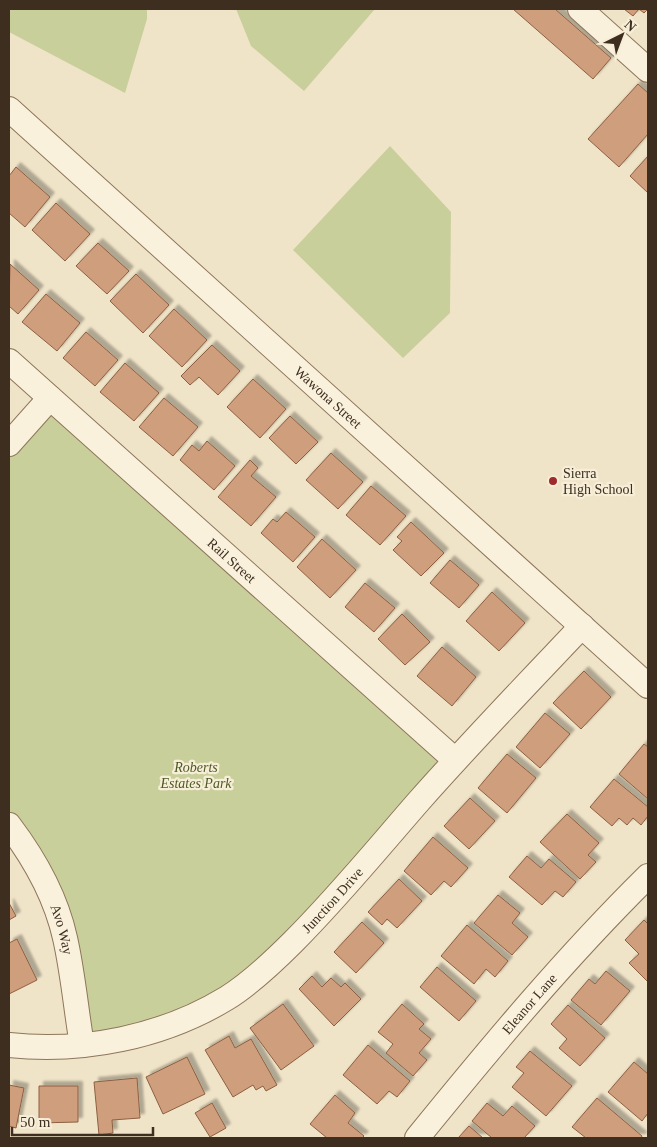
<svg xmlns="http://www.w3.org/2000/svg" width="657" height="1147" viewBox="0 0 657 1147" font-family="'Times New Roman',serif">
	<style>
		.green { fill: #c9cf9b }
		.building { fill: #cf9f7d; stroke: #8d5f41; filter: url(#shadow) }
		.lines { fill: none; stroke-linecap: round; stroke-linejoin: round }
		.minor-casing { stroke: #8d765c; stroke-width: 26 }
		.minor { stroke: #faf1dc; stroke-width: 24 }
		.poi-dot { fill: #9e2a2b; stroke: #f7eed8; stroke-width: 2 }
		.labels { text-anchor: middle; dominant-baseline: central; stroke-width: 4.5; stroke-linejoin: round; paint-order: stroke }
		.street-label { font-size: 14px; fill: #3d2e20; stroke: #f7eed8 }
		.poi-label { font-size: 14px; fill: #3d2e20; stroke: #f7eed8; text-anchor: start }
		.park-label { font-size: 14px; font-style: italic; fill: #4d5a26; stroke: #f7eed8 }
	</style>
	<defs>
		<filter id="shadow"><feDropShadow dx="4.5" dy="-4.5" stdDeviation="1" flood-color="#0004"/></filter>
	</defs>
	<rect width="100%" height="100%" fill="#f0e4c8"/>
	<path class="green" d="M9 9H147V19L125 93 9 32Z
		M236 9H375L304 91 251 46Z
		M390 146 451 212 450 313 403 358 293 250Z
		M50 398 455 760 227 998 82 1045 65 937 9 825V444Z"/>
	<path class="building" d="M513 9H555L611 58 593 79Z
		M624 9H648L644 13 639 9 633 16Z
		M638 84 648 93V134L619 167 588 139Z
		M648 156V193L630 176Z
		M16 167 50 197 25 227 9 213V176Z
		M56 203 90 234 65 261 32 230Z
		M98 243 129 271 107 294 76 266Z
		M10 264 39 290 18 314 9 306Z
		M136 274 169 305 143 333 110 301Z
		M46 294 80 323 57 351 22 322Z
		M174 309 207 340 182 367 149 336Z
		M86 332 118 360 95 386 63 358Z
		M212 345 240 371 218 395 199 377 190 385 181 376Z
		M125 363 159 393 134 421 100 392Z
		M253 379 286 409 260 438 227 407Z
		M164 398 198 427 173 456 139 427Z
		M290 416 318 442 296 464 269 438Z
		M207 441 235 466 214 490 180 460 192 445 199 451Z
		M331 453 363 482 338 509 306 480Z
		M250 460 258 468 251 476 276 497 251 526 218 497Z
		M371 486 406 516 380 545 346 515Z
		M286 512 315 537 293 562 261 533 273 519 277 522Z
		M411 522 444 553 421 576 393 550 402 541 397 537Z
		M322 539 356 570 330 598 297 567Z
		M450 560 479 585 459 608 430 583Z
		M365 583 395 608 374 632 345 607Z
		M492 592 525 623 499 651 466 621Z
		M402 614 430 642 405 665 378 639Z
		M442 647 476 677 452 706 417 676Z
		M584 671 611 697 581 729 553 703Z
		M545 713 570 734 540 768 516 747Z
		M644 744 648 747V799L619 774Z
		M507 754 536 778 507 813 478 788Z
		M614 779 648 807V816L641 825 633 818 627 825 619 818 612 826 590 807Z
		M470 798 495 821 469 849 444 826Z
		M567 814 599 843 588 855 596 862 580 879 540 842Z
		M433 837 468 868 451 887 444 881 431 895 404 871Z
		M527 856 541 868 549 859 576 882 563 897 555 891 542 905 509 877Z
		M399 879 422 901 397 928 387 919 382 925 368 912Z
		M498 895 520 913 512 923 528 937 512 955 474 923Z
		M9 903 16 916 9 920Z
		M644 920 648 924V982L629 963 639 954 625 940Z
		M362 922 384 943 356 973 334 952Z
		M467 925 508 961 495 977 486 969 474 984 441 956Z
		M17 939 37 980 9 994V943Z
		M437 967 476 1001 459 1021 420 987Z
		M606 971 630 991 601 1025 571 1000 589 979 595 984Z
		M312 976 322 987 331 978 341 987 345 983 361 999 334 1026 299 989Z
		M283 1004 314 1046 281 1070 250 1028Z
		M402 1004 424 1024 419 1029 431 1039 419 1053 427 1060 413 1076 386 1053 393 1044 378 1032Z
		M568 1005 605 1038 580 1066 559 1048 567 1039 551 1024Z
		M229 1036 235 1048 251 1039 277 1085 266 1091 263 1086 256 1090 253 1085 233 1097 205 1050Z
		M368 1045 410 1081 397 1097 389 1091 377 1104 343 1075Z
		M530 1051 572 1086 546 1116 512 1087 524 1073 516 1067Z
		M187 1057 205 1094 163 1114 146 1077Z
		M634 1062 648 1074V1113L642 1121 608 1092Z
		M137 1078 140 1118 112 1120 113 1133 99 1135 94 1082Z
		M9 1085 24 1088 16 1128 9 1126Z
		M39 1086H78V1122L39 1123Z
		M335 1095 355 1113 348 1123 364 1136 362 1138H327L310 1124Z
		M597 1098 642 1136 641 1138H586L572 1127Z
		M212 1103 226 1128 210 1137 195 1113Z
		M487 1103 503 1116 512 1106 535 1126 524 1138H492L472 1121Z
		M469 1126 483 1138H458Z"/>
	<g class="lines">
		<defs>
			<g id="minor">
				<path d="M580 9 648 70"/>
				<path id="s1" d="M9 109 648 686"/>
				<path id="s2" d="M9 361 455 760"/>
				<path d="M9 444 50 398"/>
				<path id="s3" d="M9 825C34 858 56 897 65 938 73 973 76 1010 82 1045"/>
				<path id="s4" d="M9 1045C83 1053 163 1037 227 998 251 983 273 962 293 942 338 897 378 848 419 801 472 741 527 684 582 626"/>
				<path id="s5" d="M417 1138C491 1047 565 958 648 876"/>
			</g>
		</defs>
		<use href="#minor" class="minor-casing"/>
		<use href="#minor" class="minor"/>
	</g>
	<circle class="poi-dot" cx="553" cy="481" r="5"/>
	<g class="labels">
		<g class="street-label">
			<text stroke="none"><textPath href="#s1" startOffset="430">Wawona Street</textPath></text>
			<text stroke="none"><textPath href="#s2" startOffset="299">Rail Street</textPath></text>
			<text stroke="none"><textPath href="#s4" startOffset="371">Junction Drive</textPath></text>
			<text stroke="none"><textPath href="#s3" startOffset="118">Avo Way</textPath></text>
			<text stroke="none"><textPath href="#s5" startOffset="175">Eleanor Lane</textPath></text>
		</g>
		<g class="poi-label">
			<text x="563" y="473">Sierra<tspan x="563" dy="16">High School</tspan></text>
		</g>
		<g class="park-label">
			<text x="196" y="767">Roberts<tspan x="196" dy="16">Estates Park</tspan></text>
		</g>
	</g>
	<rect width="657" height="1147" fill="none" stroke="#3d2e20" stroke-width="20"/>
	<g transform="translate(622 35) rotate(42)" stroke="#f7eed8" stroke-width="4" paint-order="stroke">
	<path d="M0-4L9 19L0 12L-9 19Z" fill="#3d2e20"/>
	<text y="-8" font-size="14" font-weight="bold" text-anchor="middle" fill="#3d2e20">N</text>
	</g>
	<path d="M12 1127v8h141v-8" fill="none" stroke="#3d2e20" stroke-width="2.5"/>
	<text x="20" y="1127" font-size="15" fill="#3d2e20" stroke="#f7eed8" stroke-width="4" paint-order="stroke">50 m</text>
</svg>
